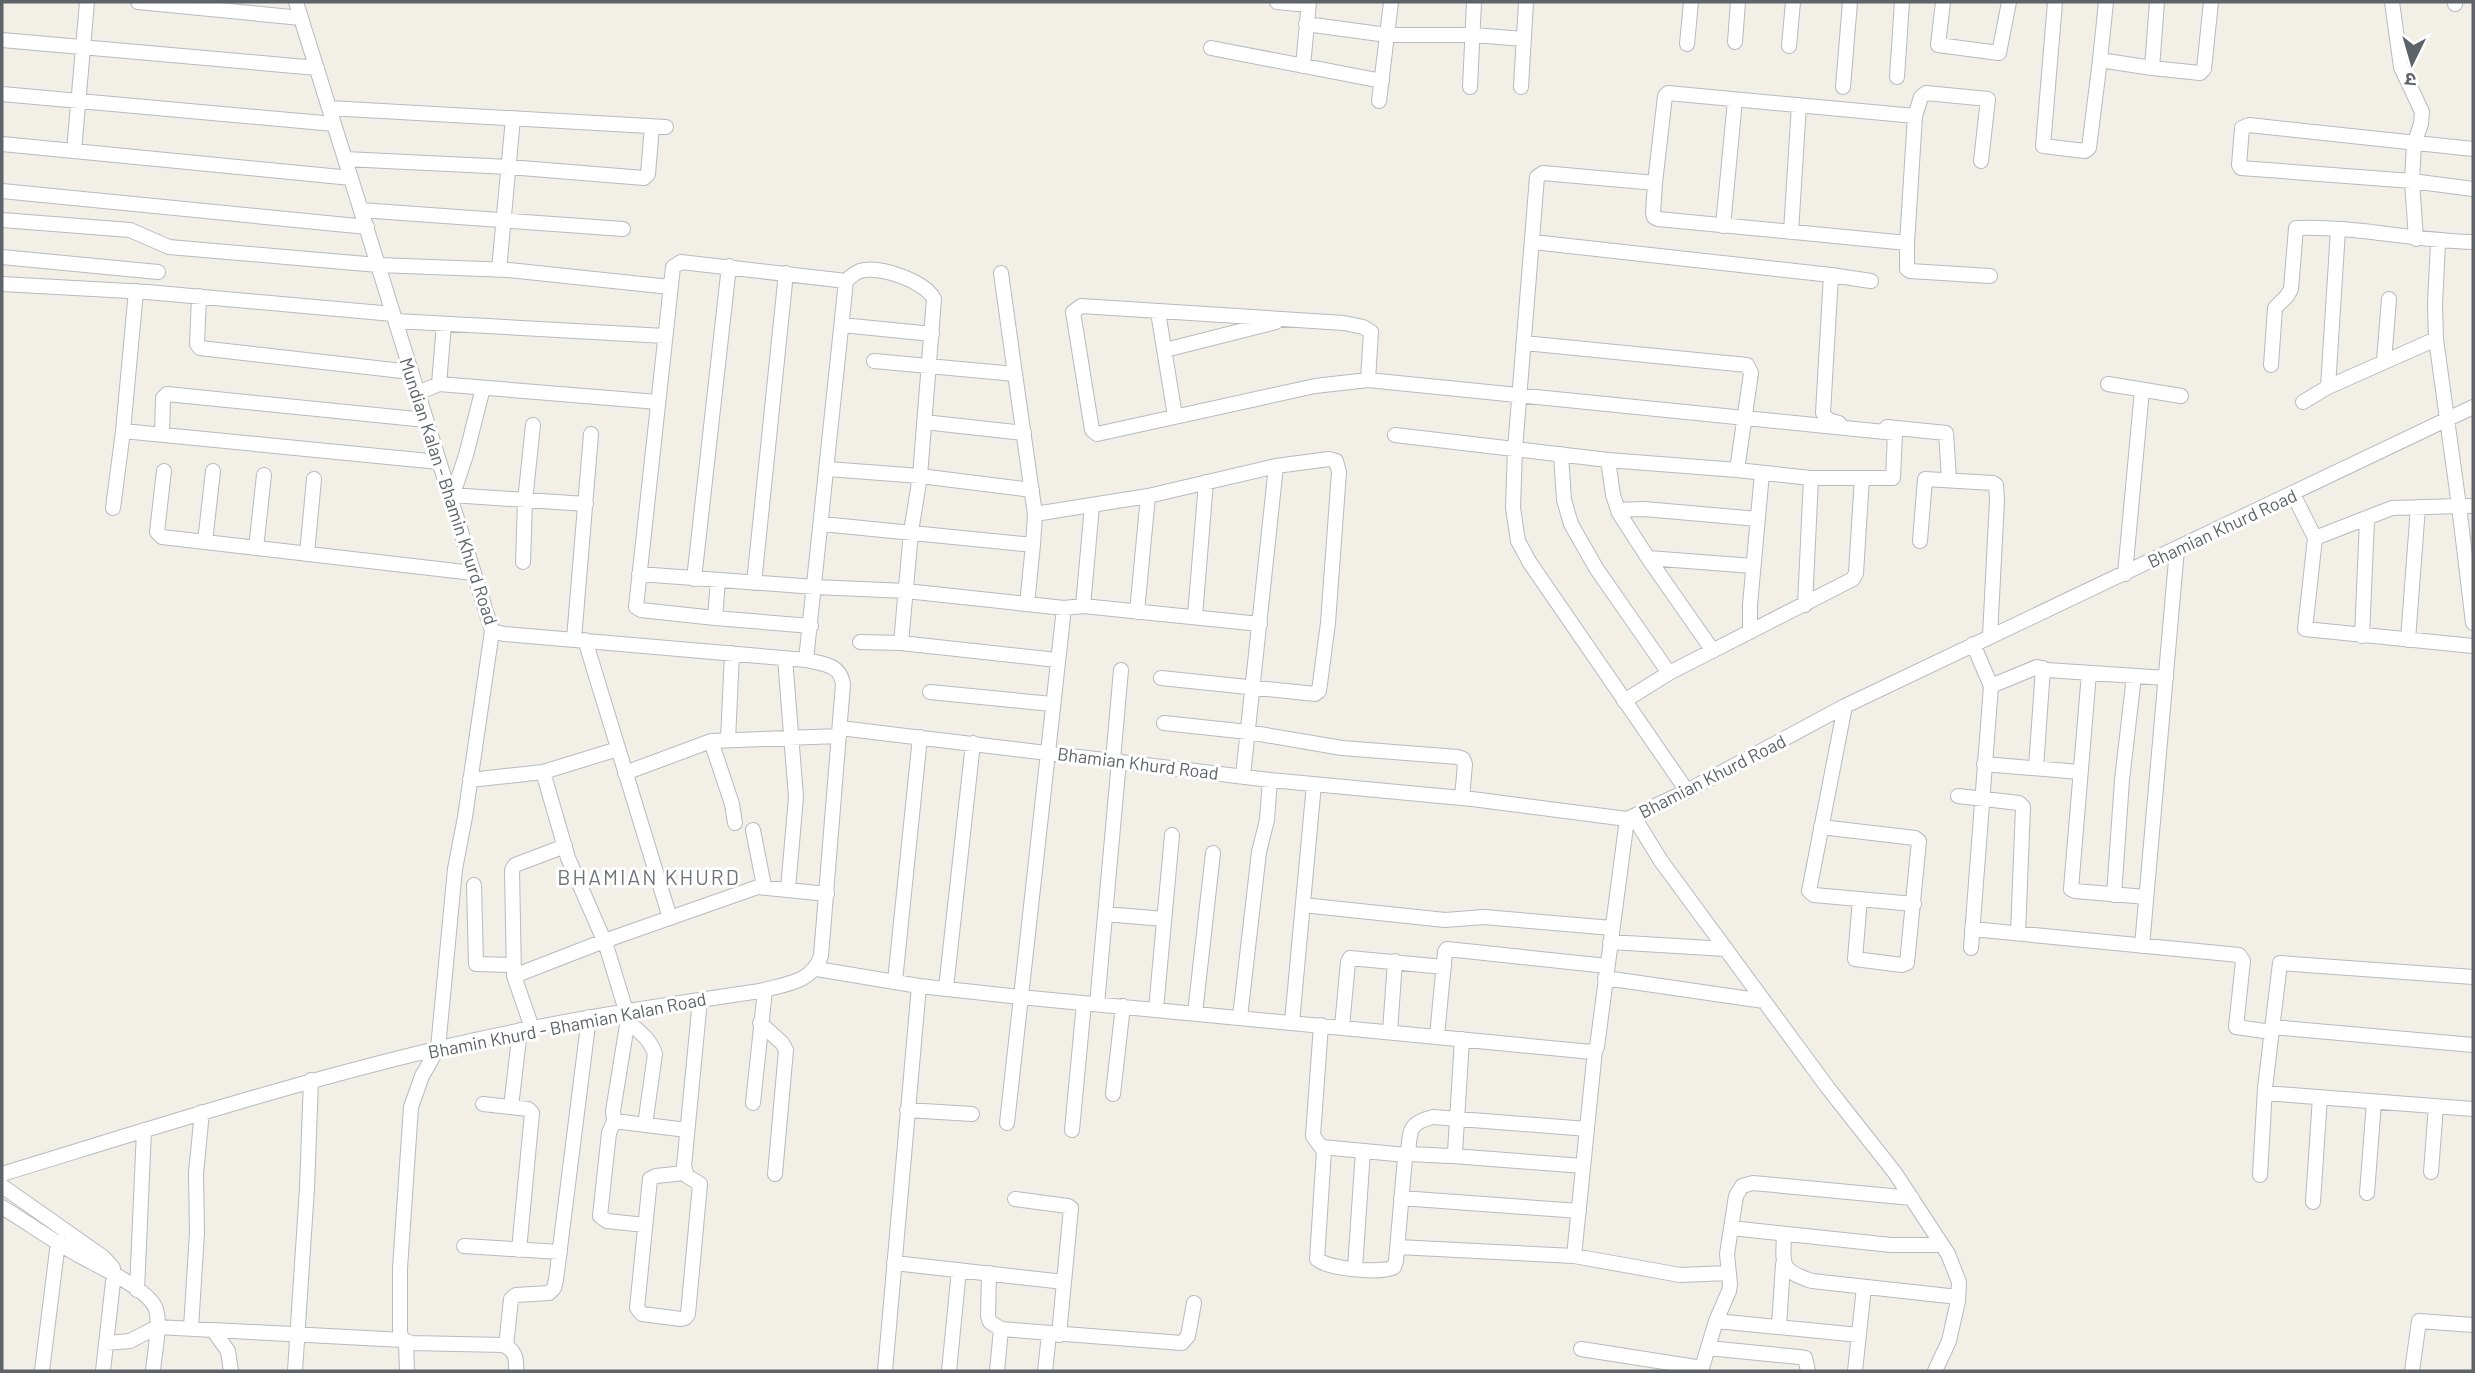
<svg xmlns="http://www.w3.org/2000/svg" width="2475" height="1373" viewBox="0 0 2475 1373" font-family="Barlow,'Noto Sans Devanagari',sans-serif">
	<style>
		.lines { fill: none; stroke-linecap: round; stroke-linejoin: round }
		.minor-casing { stroke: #b7babf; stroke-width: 16 }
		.minor { stroke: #fff; stroke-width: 14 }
		.labels { text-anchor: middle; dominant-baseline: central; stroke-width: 6; stroke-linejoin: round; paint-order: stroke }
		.street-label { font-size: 18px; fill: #5e6369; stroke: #fff }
		.quarter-label { font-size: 21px; letter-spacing: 2px; fill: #6f757b; stroke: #fff }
	</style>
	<rect width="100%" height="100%" fill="#f2efe7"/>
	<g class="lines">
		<defs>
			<path id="minor" d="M138 2 301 18
				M1277 2 1308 5
				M1943 2 1938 45 1999 53 2009 2
				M2055 2 2043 146 2085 151 2089 148 2100 60
				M2106 2 2100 60 2152 68
				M2157 2 2152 68 2200 73 2204 69 2211 2
				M2392 2 2401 67 2422 112 2421 124 2414 144 2412 181 2416 239
				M2455 4V2
				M1306 24 1387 35H1473L1524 39
				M2 40 317 68
				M1735 42 1738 2
				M1687 44 1691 2
				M1789 46 1793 2
				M1211 48 1382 81
				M1303 66 1309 2
				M1897 77 1902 2
				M1470 87 1474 2
				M1521 87 1526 2
				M1843 87 1850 2
				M2 94 334 124
				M1379 101 1391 2
				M329 108 666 127
				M1915 116 1921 97 1926 93 1988 99 1981 161
				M2 144 351 178
				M2473 149 2249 125 2242 128 2239 165 2241 168 2412 181 2473 189
				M74 151 87 2
				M345 159 509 167 644 178 648 174 652 126
				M1655 183 1665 96 1668 93 1915 116 1907 243V269L1910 271 1990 276
				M2 191 367 227
				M361 210 623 229
				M2 220 130 230 169 247 378 265 509 270 670 287
				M1723 226 1735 100
				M1791 232 1799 105
				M1533 242 1831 275
				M2438 242 2435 304 2436 339 2459 506H2473
				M2 257 158 272
				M499 270 513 118
				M1001 273 1015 374
				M846 281C850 277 855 273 860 271 879 265 925 281 934 299L920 476 911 532 901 643
				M2 284 147 292 393 314
				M199 296 197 344 200 348 411 372
				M1158 312 1175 416
				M396 321 665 336
				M842 325 932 334
				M1524 343 1747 365 1751 373 1737 470
				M1165 350 1276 322
				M874 361 1015 374 1035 514 1033 545
				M2384 361 2389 299
				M2271 365 2275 308 2287 296 2291 289 2296 228C2353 225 2415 241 2473 242
				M1368 380 1371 332 1363 327 1344 323 1081 306 1073 312 1092 430 1097 434 1315 386 1368 380 1895 433 1893 478H1811L1737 470 1608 460 1395 435
				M439 384 444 324
				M2108 384 2181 396
				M2328 387 2338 230
				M418 393 439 384 658 402
				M2303 402 2328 387 2436 339
				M924 422 1024 433
				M1839 423 1828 420 1823 413 1831 275 1871 281
				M1887 427 1946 433 1949 479
				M123 431 439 462
				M162 435 163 398 167 394 426 420
				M1561 454 1564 500 1571 524 1596 568 1669 673
				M1608 460 1613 495 1619 513 1648 558 1713 651
				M828 469 920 476 1032 490
				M164 471 157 532 162 537 473 573
				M2293 494 2315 538 2305 629 2473 646
				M452 495 586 504
				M451 500 466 455 483 388
				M113 508 123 431 136 291
				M1618 510 1644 509 1758 519
				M1035 514 1148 496 1276 466 1329 459 1336 461 1339 472 1328 623 1319 691 1315 694 1161 678
				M822 524 1033 545 1027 604
				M2315 538 2392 508 2459 506 2473 623
				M1920 541 1925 479 1993 483 1996 485 1997 500 1990 636
				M205 542 213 471
				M256 548 264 475
				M307 554 314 479
				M1648 558 1753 566
				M523 562 525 501 533 425
				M639 574 815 587 906 591 1064 608 1083 606 1260 624
				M2125 574 2142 390
				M694 579 729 266
				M718 580 715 618 811 626
				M754 583 786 273
				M1805 605 1811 478
				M1083 606 1092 506
				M1137 612 1148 496
				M1195 616 1206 482
				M715 618 641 610 636 607 673 267 681 262 846 281 806 660
				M492 631 465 817 455 869 438 1048 422 1076 411 1107 400 1268V1333L403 1340 412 1343 503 1345C515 1350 517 1358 516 1371
				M1750 632V605L1762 473
				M2362 636 2367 520
				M574 639 591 434
				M585 640 670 918
				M2408 640 2418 507
				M860 642 901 643 1057 660
				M785 658 796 797 788 889
				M2089 673 2071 889 2075 891 2146 897
				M1991 686 2037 667 2047 670 2166 678
				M930 692 1052 704
				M1624 701 1669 673 1853 579 1856 573 1862 478
				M1845 706 1809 891 1814 895 1914 904
				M1164 723 1248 732 1342 748 1458 757 1463 759 1465 764 1462 798
				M840 728 1270 780 1472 799 1627 819 1687 791 1845 706 2473 407
				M728 740 732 653
				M711 741 732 804 735 823
				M1113 760 1121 670
				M1984 764 2080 772
				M2036 768 2043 668
				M543 772 618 749
				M625 773 711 741 839 736
				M1243 776 1276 466
				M470 780 543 772 568 858 606 945 626 1011 627 1025 613 1111 614 1121 687 1130
				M1687 791 1530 563 1518 541 1513 508 1515 449 1537 177 1543 173 1655 183 1653 213 1654 217 1658 219 1907 243
				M1958 796 2019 803 2023 807 2018 933
				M1634 817 1661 861 1828 1088 1895 1173 1948 1254 1959 1282 1958 1301 1949 1341 1935 1371
				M1821 827 1915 838 1919 841 1907 963 1902 965 1855 959 1860 899
				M753 830 764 886
				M474 885 476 964 513 965
				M2114 895 2122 780 2134 676
				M1303 905 1445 920 1484 917 1612 928
				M1105 914 1164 919
				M1972 929 2239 955 2243 961 2236 1027 2272 1032
				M1610 942 1726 949
				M2142 946 2177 549
				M1971 948 1991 686 1973 644
				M817 969 919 986 1020 997 1592 1052 1597 1047 1627 819
				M514 976 604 941 758 887 827 894
				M1605 978 1764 1001
				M895 981 920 737
				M946 988 973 743
				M1097 1004 1119 761
				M1156 1009 1172 835
				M1195 1013 1213 853
				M1240 1017 1259 852 1267 820 1270 780
				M627 1021C639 1031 650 1039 655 1054L645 1125
				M1292 1022 1314 784
				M760 1023 782 1043 786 1050 775 1174
				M1321 1025 1313 1136 1324 1151 1317 1259C1327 1269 1382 1274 1394 1267L1396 1261 1405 1158 1410 1154 1449 1156 1455 1152 1462 1039
				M1342 1027 1348 962 1350 958 1444 967
				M2273 1027 2473 1045
				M532 1028 514 976 512 870 515 865 565 846
				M1390 1032 1395 961
				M1437 1036 1445 952 1447 949 1607 966
				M2265 1093 2473 1109
				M1113 1094 1123 1006
				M753 1103 765 990
				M483 1104 528 1109 532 1113 519 1250
				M511 1107 520 1030
				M907 1110 972 1114
				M614 1121 609 1133 600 1216 607 1221 645 1225
				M1007 1123 1064 608
				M1072 1130 1084 1003
				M1322 1147 1406 1155
				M1408 1155C1410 1131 1408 1123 1433 1117L1587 1129
				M1453 1156 1583 1166
				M2431 1172 2436 1106
				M684 1173 656 1176 650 1179 637 1308 642 1314 681 1319 685 1318 688 1314 700 1184 687 1176 684 1166 700 1000
				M2 1174C146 1130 289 1084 436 1049 543 1023 651 1007 760 991 785 984 812 983 821 956L843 684C840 664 823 664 806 660L504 634 492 631 296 2
				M2260 1175 2265 1088 2280 963 2473 977
				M2 1186 103 1257 113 1268
				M2367 1193 2374 1102
				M1401 1198 1579 1211
				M1015 1199 1068 1206 1071 1208 1059 1335
				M2313 1202 2320 1097
				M2 1207C28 1223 53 1241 80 1256 98 1266 146 1288 155 1307 162 1321 154 1355 153 1371
				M1731 1228 1891 1245H1942
				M1784 1234C1783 1265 1779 1270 1812 1281L1958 1297
				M464 1246 560 1252
				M1398 1247 1574 1256 1680 1275 1729 1273
				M1574 1256 1595 1050
				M894 1263 1064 1282
				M1355 1268 1363 1151
				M989 1273 988 1316 990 1322 1001 1329 1182 1343 1188 1336 1194 1303
				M137 1290 144 1130
				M1716 1321 1859 1335
				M1779 1326 1783 1264
				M191 1328 197 1233 196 1173 202 1112
				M213 1330 228 1351 231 1371
				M406 1342 407 1371
				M106 1343 130 1341 157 1327 403 1340
				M506 1346 511 1299 516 1295 549 1293 554 1288 556 1280 589 1017
				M1708 1348 1799 1357 1805 1358 1808 1371
				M1581 1349 1702 1368
				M42 1371 58 1242
				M103 1371 114 1273
				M295 1371 307 1188 311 1080
				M885 1371 919 986
				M949 1371 959 1270
				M997 1371 1001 1329
				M1045 1371 1049 1334
				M1701 1371 1716 1321 1729 1291 1730 1284 1727 1254 1736 1196 1742 1186 1753 1183 1912 1198
				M1855 1371 1864 1287
				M2412 1371 2419 1321 2473 1325"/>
		</defs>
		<use href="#minor" class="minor-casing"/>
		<use href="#minor" class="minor"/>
	</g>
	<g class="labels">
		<g class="street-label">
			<text transform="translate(449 491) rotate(72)">Mundian Kalan - Bhamin Khurd Road</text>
			<text transform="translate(2222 528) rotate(-25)">Bhamian Khurd Road</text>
			<text transform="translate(1138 763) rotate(7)">Bhamian Khurd Road</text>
			<text transform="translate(1712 776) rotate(-27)">Bhamian Khurd Road</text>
			<text transform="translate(567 1025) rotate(-11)">Bhamin Khurd - Bhamian Kalan Road</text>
		</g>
		<g class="quarter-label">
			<text x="649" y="876">BHAMIAN KHURD</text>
		</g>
	</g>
	<rect width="2475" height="1373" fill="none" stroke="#5e6369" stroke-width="7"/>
	<g transform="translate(2412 63) rotate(185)" stroke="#ffffff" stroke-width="5" paint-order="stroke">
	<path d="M0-5L12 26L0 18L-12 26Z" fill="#5e6369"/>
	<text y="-10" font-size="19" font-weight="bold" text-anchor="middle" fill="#5e6369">उ</text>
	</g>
</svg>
